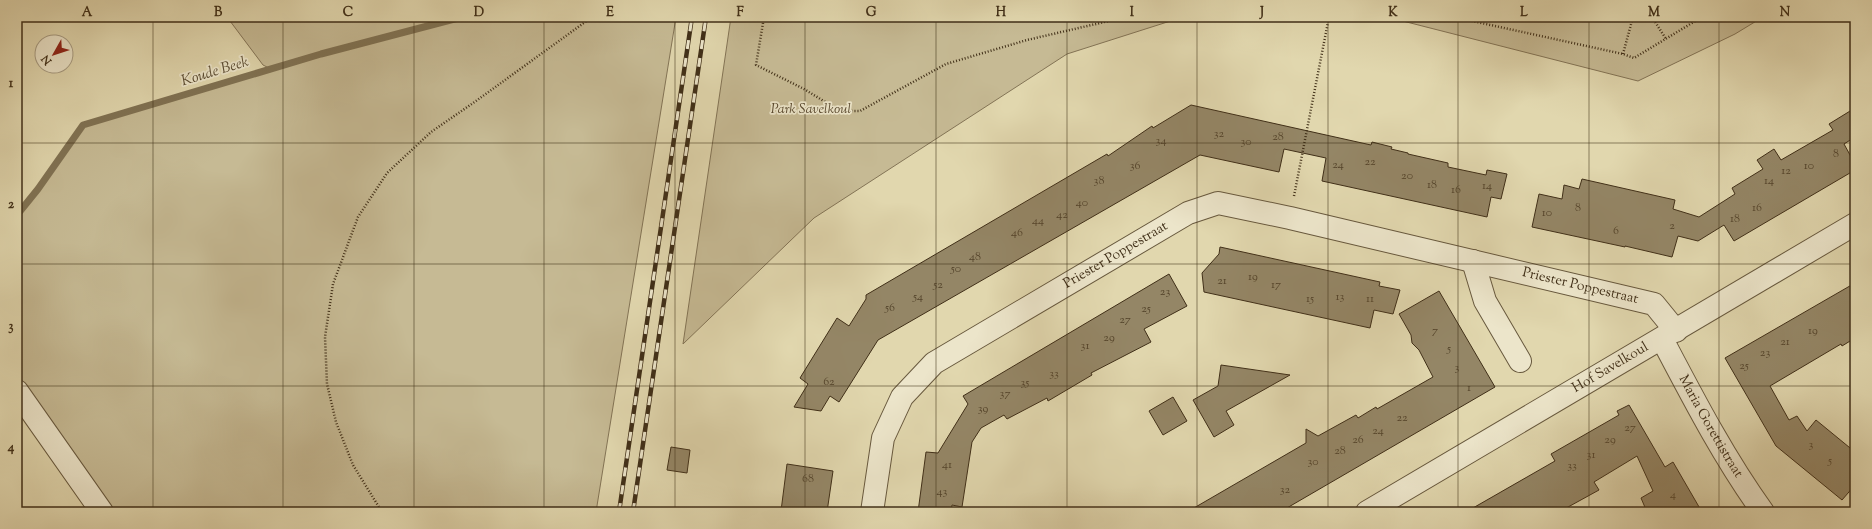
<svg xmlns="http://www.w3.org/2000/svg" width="1872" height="529" viewBox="0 0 1872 529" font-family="'Sorts Mill Goudy',serif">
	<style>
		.green { fill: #c6ba94; stroke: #837456 }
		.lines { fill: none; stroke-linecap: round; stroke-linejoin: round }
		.stream { stroke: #807253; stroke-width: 7 }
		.building { fill: #948666; stroke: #402f18 }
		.minor-casing { stroke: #68593e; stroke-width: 24 }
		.path { stroke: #402f18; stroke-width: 2.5; stroke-dasharray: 1 2; stroke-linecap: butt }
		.minor { stroke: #ece5ca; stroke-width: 22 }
		.rail-casing { stroke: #402f18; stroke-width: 4.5 }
		.rail { stroke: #ece5ca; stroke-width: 3; stroke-dasharray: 9; stroke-linecap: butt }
		.grid { fill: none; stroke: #402f18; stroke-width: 1; stroke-opacity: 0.55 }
		.labels { text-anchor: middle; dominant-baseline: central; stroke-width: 3.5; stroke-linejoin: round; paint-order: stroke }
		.number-label { font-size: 12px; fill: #55452c }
		.park-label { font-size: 14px; font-style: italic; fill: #5b4b31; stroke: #ece5ca }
		.street-label { font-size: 14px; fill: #402f18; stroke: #ece5ca }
		.water-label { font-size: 15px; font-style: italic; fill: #5a4b31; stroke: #ece5ca }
		.neatline { fill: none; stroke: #402f18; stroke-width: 1.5 }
		.grid-label { font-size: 13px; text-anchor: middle; font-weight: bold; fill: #402f18 }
	</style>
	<rect width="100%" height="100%" fill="#e1d7ae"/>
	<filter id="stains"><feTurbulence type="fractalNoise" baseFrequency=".005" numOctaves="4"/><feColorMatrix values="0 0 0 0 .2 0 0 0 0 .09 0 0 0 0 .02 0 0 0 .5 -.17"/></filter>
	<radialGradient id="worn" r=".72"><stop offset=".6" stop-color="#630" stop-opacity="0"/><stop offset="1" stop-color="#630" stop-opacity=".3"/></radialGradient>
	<path class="green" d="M227 17H676L596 512H102L17 391V215L38 189 83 125 271 69 263 65Z
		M731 17H1183L1067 54 814 218 683 344Z
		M1387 17H1763L1735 34 1638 81Z"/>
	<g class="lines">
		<path class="stream" d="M17 215 38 189 83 125 321 54 462 17"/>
	</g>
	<path class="building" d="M1191 105 1371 145 1372 142 1392 147 1391 149 1408 153V154L1448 163V167L1486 175 1487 170 1507 174 1501 199 1491 197 1487 217 1322 181 1326 158 1284 149 1279 172 1200 155 878 340 839 402 830 396 821 411 794 407 808 384 800 378 837 318 849 326 866 299V295L1107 154 1108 156 1152 126 1153 128Z
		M1855 108V137L1844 144 1855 164V170L1734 241 1724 225 1698 241 1678 236 1672 257 1625 246V247L1532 227 1539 194 1562 199 1564 185 1579 189 1582 179 1675 200 1673 209 1699 217 1735 194 1732 188 1763 169 1757 160 1774 149 1781 160 1833 130 1829 124Z
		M1220 247 1380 282 1379 286 1400 290 1393 314 1374 310 1370 328 1204 292 1202 273 1219 254Z
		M1169 274 1187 306 1144 329 1151 342 1091 373 1092 375 1048 401 1047 398 1007 419 1004 415 981 428 972 442 962 507 952 505 951 512H918L926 452 938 453 968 404 963 396Z
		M1855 283V338L1842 346 1841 344 1770 386 1789 420 1797 416 1807 431 1816 420 1855 452V485L1842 500 1776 446 1725 358Z
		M1439 291 1495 387 1280 512H1187L1306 443V429L1318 436 1356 415 1358 418 1376 407 1377 409 1433 377 1419 350 1412 343 1411 335 1399 314Z
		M1221 365 1290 375 1226 411 1234 425 1214 437 1193 400 1218 386Z
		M1173 397 1187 421 1163 435 1149 411Z
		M1629 405 1665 467 1673 462 1702 512H1647L1641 498 1653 491 1637 456 1594 482 1599 490 1559 512H1466L1555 461 1551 454 1619 415 1617 411Z
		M671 447 690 450 687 473 667 470Z
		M787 464 833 471 827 512 781 511Z"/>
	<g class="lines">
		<defs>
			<g id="minor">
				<path d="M1473 261 1485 301 1520 361"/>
				<path id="s1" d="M1662 339C1693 398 1724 458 1763 512"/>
				<path d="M17 391 102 512"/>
				<path id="s2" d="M872 512 883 438 902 397 934 363 1188 213 1218 203 1290 218 1654 304 1676 331"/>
				<path id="s3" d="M1367 512 1855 224"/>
			</g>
		</defs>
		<use href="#minor" class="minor-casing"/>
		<path class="path" d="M764 17 756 65 804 89 840 111H860L946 64 1027 40 1126 17
			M1454 17 1623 54 1634 58 1702 17
			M1652 17 1666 39
			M1623 54 1633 17
			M1294 196 1329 17
			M382 512 353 465 336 422 327 384 325 337 333 284 358 217 387 173 431 132 476 101 592 17"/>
		<use href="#minor" class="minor"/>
		<defs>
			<path id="rail" d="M619 512 692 17
				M633 512 706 17"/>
		</defs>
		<use href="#rail" class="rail-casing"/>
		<use href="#rail" class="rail"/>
	</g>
	<path class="grid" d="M153 17V512M283 17V512M414 17V512M544 17V512M675 17V512M805 17V512M936 17V512M1067 17V512M1197 17V512M1328 17V512M1458 17V512M1589 17V512M1719 17V512M17 143H1855M17 264H1855M17 386H1855"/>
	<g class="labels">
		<g class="number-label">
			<text x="1219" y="134">32</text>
			<text x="1278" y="137">28</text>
			<text x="1161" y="141">34</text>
			<text x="1246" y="142">30</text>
			<text x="1836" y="154">8</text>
			<text x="1370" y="162">22</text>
			<text x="1338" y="165">24</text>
			<text x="1135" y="166">36</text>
			<text x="1809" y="166">10</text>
			<text x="1786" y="171">12</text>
			<text x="1407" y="176">20</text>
			<text x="1099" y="181">38</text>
			<text x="1769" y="181">14</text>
			<text x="1432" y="185">18</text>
			<text x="1487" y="186">14</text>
			<text x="1456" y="190">16</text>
			<text x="1082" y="203">40</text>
			<text x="1578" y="208">8</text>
			<text x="1757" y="208">16</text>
			<text x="1547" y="213">10</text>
			<text x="1062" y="215">42</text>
			<text x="1735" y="219">18</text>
			<text x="1038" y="221">44</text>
			<text x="1672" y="226">2</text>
			<text x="1616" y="231">6</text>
			<text x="1017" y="233">46</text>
			<text x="975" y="257">48</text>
			<text x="956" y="269">50</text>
			<text x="1253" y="277">19</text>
			<text x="1222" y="281">21</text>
			<text x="938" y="285">52</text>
			<text x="1276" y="285">17</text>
			<text x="1165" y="292">23</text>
			<text x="918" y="297">54</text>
			<text x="1340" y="297">13</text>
			<text x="1310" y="299">15</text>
			<text x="1370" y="299">11</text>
			<text x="890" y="308">56</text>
			<text x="1146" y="309">25</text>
			<text x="1125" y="320">27</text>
			<text x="1435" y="331">7</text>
			<text x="1813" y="331">19</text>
			<text x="1109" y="338">29</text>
			<text x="1785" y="342">21</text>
			<text x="1085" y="346">31</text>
			<text x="1449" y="349">5</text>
			<text x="1765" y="353">23</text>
			<text x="1744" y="366">25</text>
			<text x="1457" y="368">3</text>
			<text x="1054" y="374">33</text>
			<text x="829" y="382">62</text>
			<text x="1025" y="383">35</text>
			<text x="1469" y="388">1</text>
			<text x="1005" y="394">37</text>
			<text x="983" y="409">39</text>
			<text x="1402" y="418">22</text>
			<text x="1630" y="428">27</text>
			<text x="1378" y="431">24</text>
			<text x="1358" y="440">26</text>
			<text x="1610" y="440">29</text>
			<text x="1811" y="445">3</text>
			<text x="1340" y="451">28</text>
			<text x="1591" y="455">31</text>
			<text x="1830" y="461">5</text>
			<text x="1313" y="462">30</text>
			<text x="947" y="465">41</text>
			<text x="1572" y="466">33</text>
			<text x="808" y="479">68</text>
			<text x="1285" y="490">32</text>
			<text x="942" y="492">43</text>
			<text x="1673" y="495">4</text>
		</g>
		<g class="park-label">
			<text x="811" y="110">Park Savelkoul</text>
		</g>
		<g class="street-label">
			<text stroke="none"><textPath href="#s2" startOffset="378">Priester Poppestraat</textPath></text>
			<text stroke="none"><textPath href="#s2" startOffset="865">Priester Poppestraat</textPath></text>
			<text stroke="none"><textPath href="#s3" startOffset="283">Hof Savelkoul</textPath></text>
			<text stroke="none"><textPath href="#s1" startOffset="100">Maria Gorettistraat</textPath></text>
		</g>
		<g class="water-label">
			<text transform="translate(215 72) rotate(-17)">Koude Beek</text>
		</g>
	</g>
	<rect width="1872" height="529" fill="none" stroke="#e1d7ae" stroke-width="44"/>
	<g transform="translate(54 54) rotate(231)"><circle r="19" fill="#ece5ca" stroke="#a79c83"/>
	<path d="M0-3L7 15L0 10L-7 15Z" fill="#8f2418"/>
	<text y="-6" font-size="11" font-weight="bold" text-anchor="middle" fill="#402f18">N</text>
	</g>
	<rect x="22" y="22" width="1828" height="485" class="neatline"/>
	<g class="grid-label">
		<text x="87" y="16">A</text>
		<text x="218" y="16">B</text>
		<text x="348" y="16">C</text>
		<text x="479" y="16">D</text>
		<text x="610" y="16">E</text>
		<text x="740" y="16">F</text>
		<text x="871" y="16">G</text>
		<text x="1001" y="16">H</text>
		<text x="1132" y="16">I</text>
		<text x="1262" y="16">J</text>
		<text x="1393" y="16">K</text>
		<text x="1524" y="16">L</text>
		<text x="1654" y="16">M</text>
		<text x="1785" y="16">N</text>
		<text x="11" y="87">1</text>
		<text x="11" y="208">2</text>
		<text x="11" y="330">3</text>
		<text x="11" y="451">4</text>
	</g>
	<rect width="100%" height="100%" filter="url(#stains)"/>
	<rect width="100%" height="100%" fill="url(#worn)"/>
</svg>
